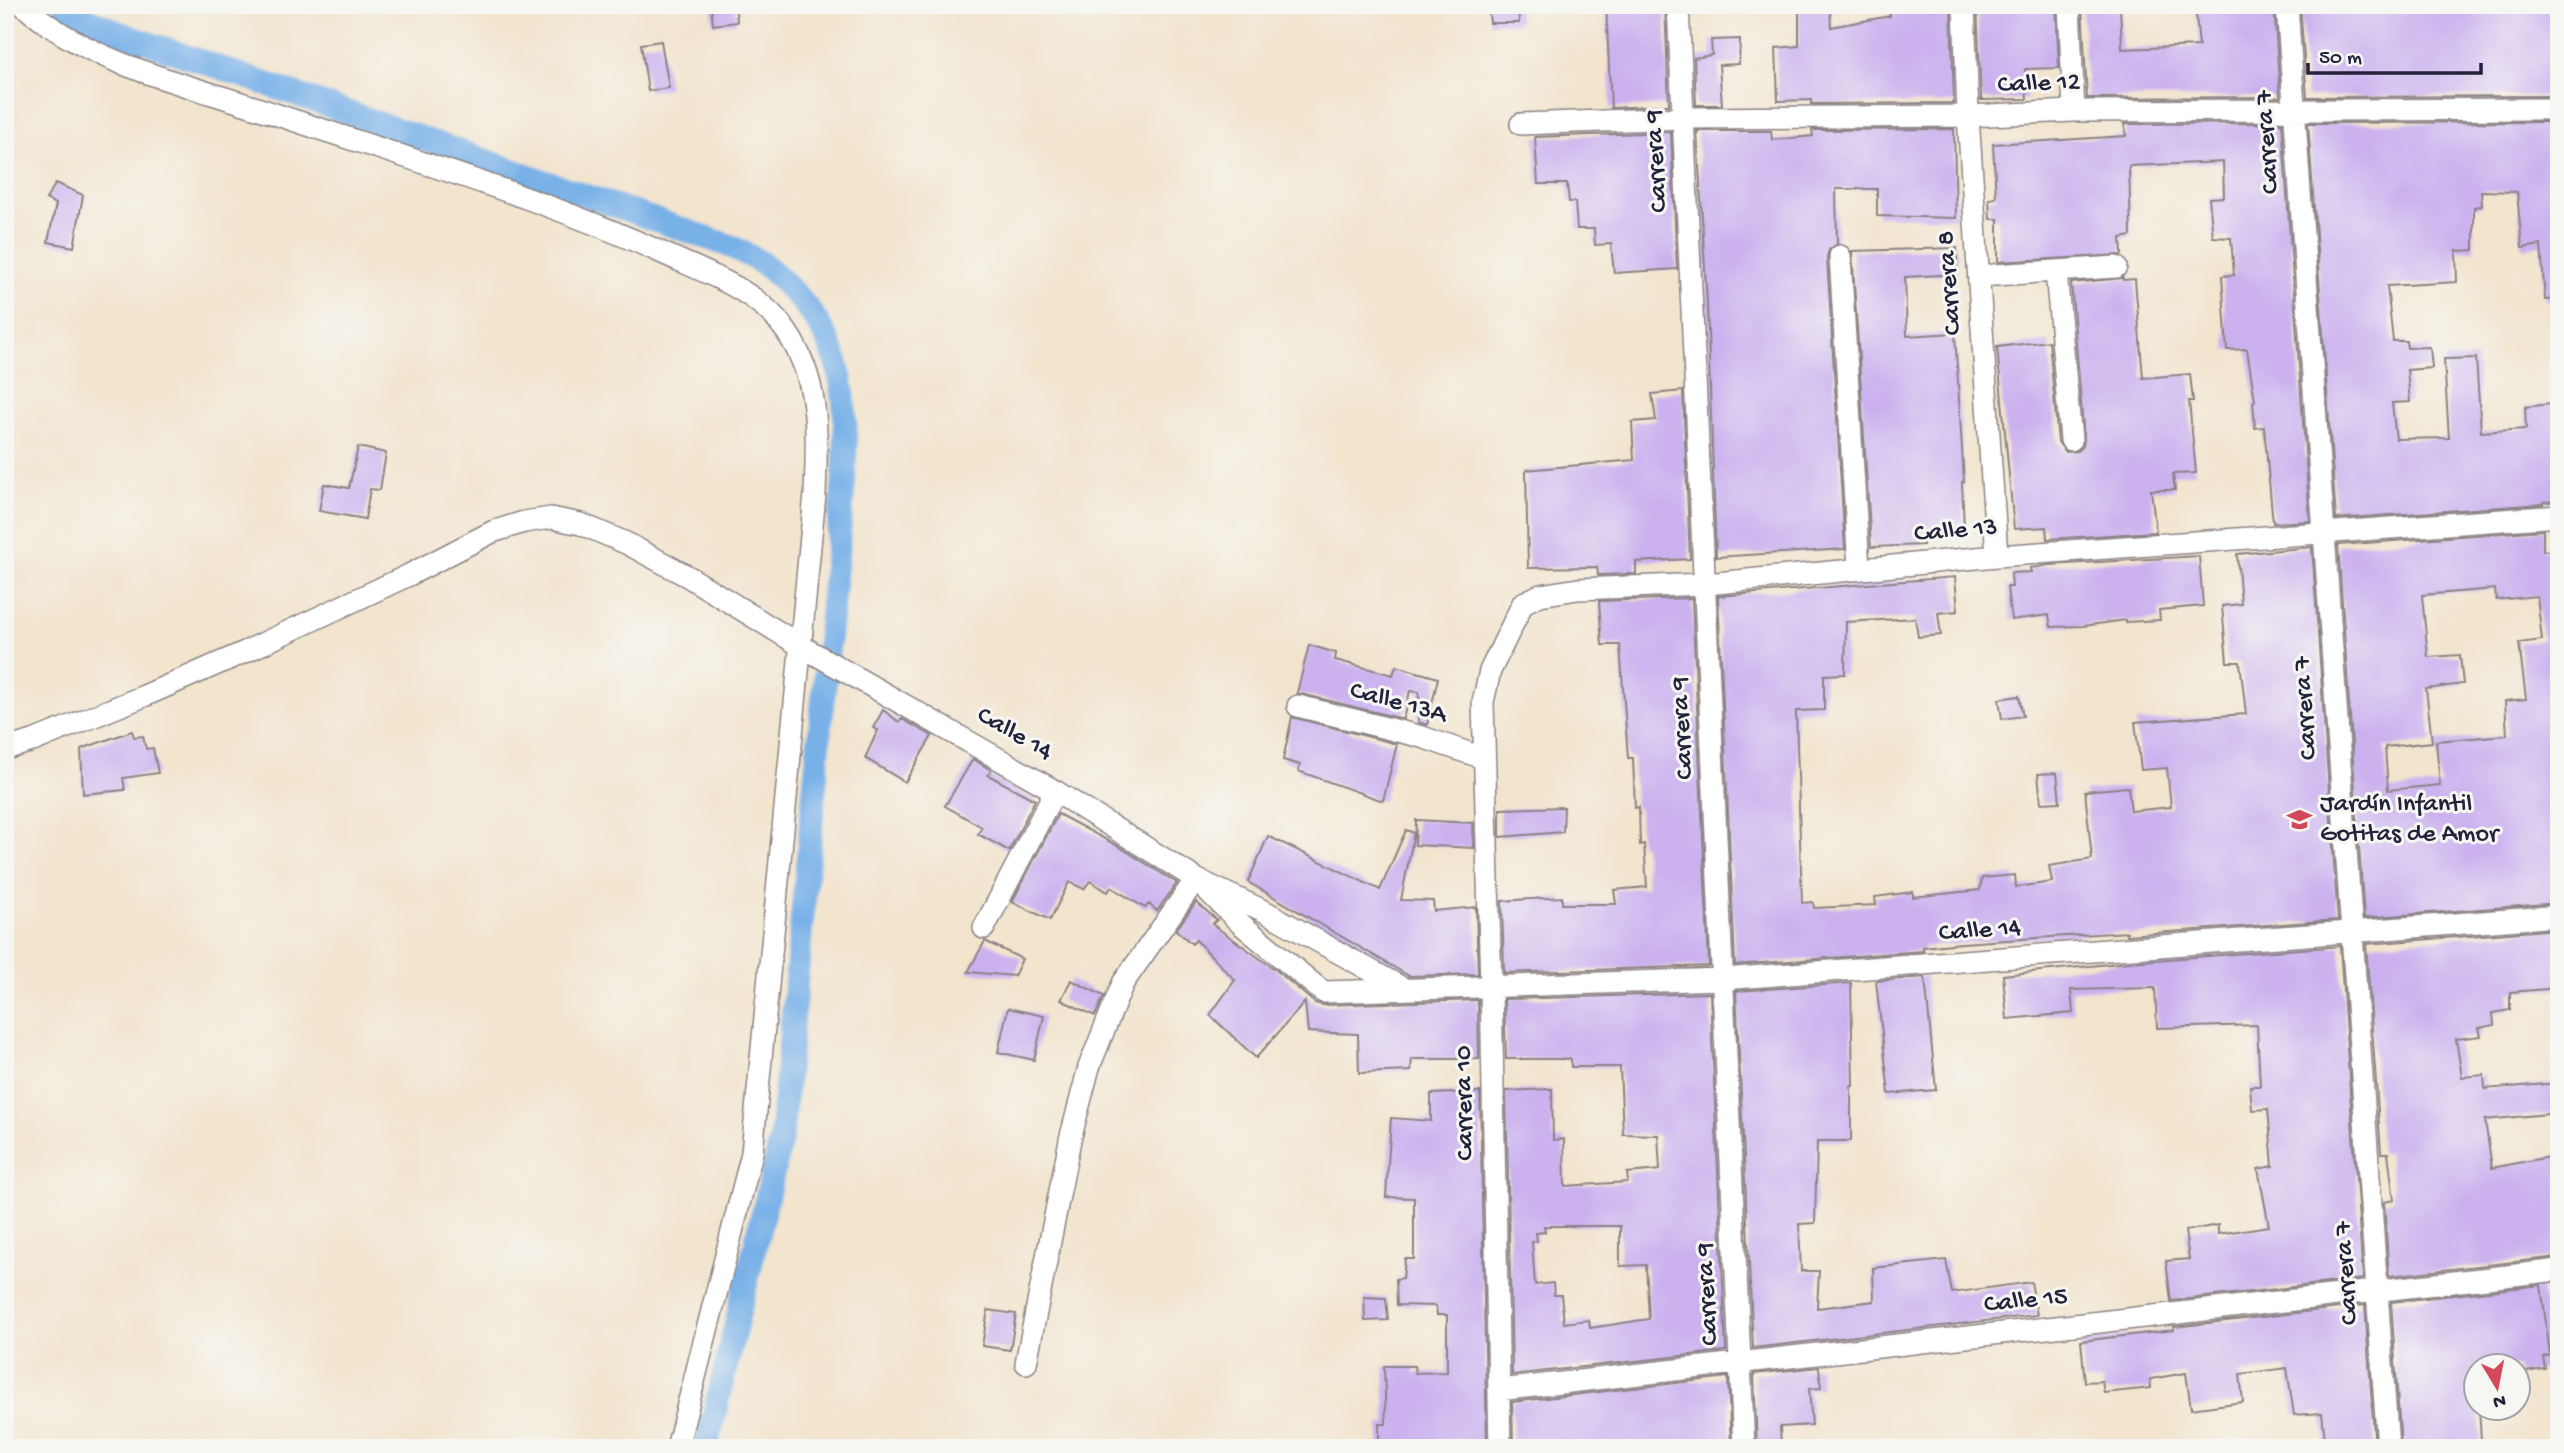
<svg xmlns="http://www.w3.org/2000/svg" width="2564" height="1453" viewBox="0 0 2564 1453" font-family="'Gochi Hand',sans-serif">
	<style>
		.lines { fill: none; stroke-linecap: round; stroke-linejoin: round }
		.canal { stroke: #78b1e8; stroke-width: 24 }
		.building { fill: #cbb2ef; fill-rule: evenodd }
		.street-casing { stroke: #8a8384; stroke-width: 24 }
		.street { stroke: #fff; stroke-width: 21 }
		.labels { text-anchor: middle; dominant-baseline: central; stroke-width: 6; stroke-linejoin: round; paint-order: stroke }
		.street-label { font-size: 26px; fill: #22223b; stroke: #f6f6f2 }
		.poi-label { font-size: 26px; fill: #22223b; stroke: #f6f6f2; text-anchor: start }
	</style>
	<rect width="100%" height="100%" fill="#f6f6f2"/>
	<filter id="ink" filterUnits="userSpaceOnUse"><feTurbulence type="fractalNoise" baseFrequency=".0143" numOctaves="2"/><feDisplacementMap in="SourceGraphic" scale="14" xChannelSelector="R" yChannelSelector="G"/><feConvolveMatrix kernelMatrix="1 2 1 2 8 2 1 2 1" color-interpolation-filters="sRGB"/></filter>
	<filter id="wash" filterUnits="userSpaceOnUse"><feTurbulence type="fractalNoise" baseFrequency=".00686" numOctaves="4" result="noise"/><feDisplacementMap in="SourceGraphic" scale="28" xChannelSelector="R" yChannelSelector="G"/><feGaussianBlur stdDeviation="1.57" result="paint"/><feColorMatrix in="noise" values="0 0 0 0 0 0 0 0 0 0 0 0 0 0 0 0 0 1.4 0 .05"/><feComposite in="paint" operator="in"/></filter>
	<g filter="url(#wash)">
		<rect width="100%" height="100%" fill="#f2e4cd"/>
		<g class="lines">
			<path class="canal" d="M65 5 81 16 117 32 730 246C741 252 753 257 763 264 773 270 782 281 791 290 848 346 848 405 844 480L781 1139 706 1448"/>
		</g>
		<g id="blocks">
			<path class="building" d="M711 5H735L737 22 713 25Z
				M1488 5H1518L1519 23H1490Z
				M1606 5H1665L1669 105 1611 108Z
				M1799 5H1830L1831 27 1890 16V5H1933V9L1951 8 1954 103 1811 104V100L1778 101 1776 48 1799 46Z
				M1988 5H2056L2059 68 2025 69 2027 99 1981 100 1977 6Z
				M2082 5H2120L2122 49 2199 46 2195 5H2274L2280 97 2087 98Z
				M2300 5H2559V96L2307 97Z
				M1740 39 1739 64 1719 65 1722 105H1696L1694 58 1712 55 1711 40Z
				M661 41 669 88 648 91 641 44Z
				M2559 122V299L2545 300 2541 245 2522 248 2517 192 2481 191 2482 206 2474 207V250L2456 251 2457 282 2387 286 2393 341H2406L2407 348 2430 347 2432 368 2407 370 2410 402 2392 403 2396 439 2449 438 2444 359 2476 358 2481 432 2526 429 2525 407 2559 403V501L2543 502V504L2336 519 2308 123Z
				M2282 123 2310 521 2273 523 2264 427 2255 428 2253 402 2255 401 2247 349 2227 350 2222 276 2234 275 2231 238 2213 237 2209 198 2224 197 2223 162 2129 166 2131 236 2121 238 2122 255 1998 262V219H1990L1989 199 1996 198 1993 144 2126 136 2124 124Z
				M1954 129 1956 218 1877 216V189H1836L1837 244 1829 250 1827 257 1845 549 1716 557 1707 304 1697 131H1771L1772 140 1813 136 1812 130Z
				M1671 132 1677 269 1614 273 1611 244 1595 245 1594 229H1577L1575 202H1569L1567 184H1538L1535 137Z
				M56 183 83 195 74 247 48 242 56 204 46 199Z
				M1957 248V274L1905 277 1907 336 1955 333 1964 482H1962L1964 530 1922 533 1923 545 1871 547 1852 251Z
				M2123 278V280L2135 279 2143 378 2190 374 2193 401H2189L2196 473 2173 474 2175 490H2151L2156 532 2047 539 2046 527 2014 529 1997 347 2049 341 2058 442 2066 452 2078 451 2083 446 2084 439 2071 283Z
				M1683 391 1690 559 1636 562V574L1598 575 1597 567 1528 568 1526 470 1634 460 1632 422 1656 420 1652 394Z
				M358 447 386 453 380 490 370 489 365 519 319 511 324 484 349 488Z
				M2543 530V551L2559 550V903L2364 918 2338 545ZM2495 589 2496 600 2537 596 2542 640 2519 643 2526 699 2505 701 2507 735 2436 741 2440 785 2388 790 2385 747 2432 742 2426 689 2463 684 2460 655 2428 657 2422 595Z
				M2312 547 2338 920 2127 935V932L1962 943 1923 947V951L1735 965 1718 596 1955 577 1958 611 1938 613 1941 635 1918 637 1915 618 1846 622 1845 674 1824 675V710L1796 711 1802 903 1813 902 1814 908 1876 905 1875 897 1913 892V897L1980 890 1982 878 2015 875 2016 887 2052 882 2049 866 2092 859 2085 791 2128 787 2131 811 2171 807 2167 768 2141 770 2135 722 2246 714 2240 662H2227L2222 606 2241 604 2237 554Z
				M2199 556 2203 606 2159 610 2160 620 2126 622V620L2083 626 2051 627 2049 615 2011 620 2007 587H2012L2011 573 2031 572 2030 568 2049 565Z
				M1692 598 1709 966 1504 973 1502 901 1562 897V904H1616L1614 890 1647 887 1644 844 1640 845 1639 807 1635 808 1633 758H1628L1620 645H1602L1599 601Z
				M1309 645 1336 653 1335 660 1393 675 1396 666 1438 678 1427 725 1418 722 1419 692 1410 691 1403 719 1297 693Z
				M2019 696 2023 716 2002 719 1999 699Z
				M883 710 899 722 902 719 932 736 905 782 865 758 878 730 873 728Z
				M1292 717 1397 744 1383 801 1298 771 1300 765 1283 760Z
				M132 731 134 737 143 736 146 749 153 748 158 773 123 778 125 790 83 794 81 749Z
				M973 759 991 770 988 775 1035 800 1009 851 978 834 982 827 945 806Z
				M2057 773 2060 802 2041 803 2038 774Z
				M1564 807 1563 832 1500 837V809Z
				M1058 814 1118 846 1177 883 1157 911 1149 904 1145 908 1111 887 1108 892 1090 881 1084 889 1069 882 1050 920 1012 902Z
				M1416 820 1473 823 1474 848 1415 845Z
				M1406 830 1414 833 1401 900 1433 901 1434 911 1476 907 1478 974 1409 976 1248 882 1268 836 1380 890Z
				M1196 902 1217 920 1212 924 1276 970 1315 1003 1323 1005 1478 1000 1479 1059H1412L1411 1071 1359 1073 1358 1034 1308 1032 1305 1002 1256 1058 1210 1015 1235 980 1196 940 1192 944 1176 930Z
				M2559 929V959H2556L2558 988 2510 992V1010L2493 1013 2494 1025 2479 1028 2481 1036 2456 1039 2462 1077 2484 1075 2485 1089 2559 1083V1113L2485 1120 2492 1168 2559 1155V1257L2389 1276 2384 1202 2394 1200 2388 1153H2381L2366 944Z
				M985 941 1022 959 1014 976 968 972Z
				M2340 946 2363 1279 2171 1301 2166 1261 2189 1259 2185 1231 2218 1225V1234L2269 1226 2258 1169 2273 1166 2268 1109 2252 1110 2250 1086H2260L2257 1025 2157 1028 2155 988 2071 990 2073 1013 2007 1019 2003 975 2129 962Z
				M1925 977 1936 1090 1889 1094 1876 981Z
				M1071 980 1104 996 1095 1016 1061 1000Z
				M1851 983 1853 1086H1851V1141H1817L1815 1223 1799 1224 1801 1271H1819L1817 1308 1874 1301 1873 1268 1946 1260 1952 1293 2031 1282 2037 1315 1753 1348 1736 991Z
				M1710 993 1726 1351 1512 1375 1506 1091 1552 1089 1553 1140 1564 1139 1565 1186 1628 1182 1627 1173 1660 1170 1658 1135 1623 1134 1620 1067H1571V1059H1506L1504 999ZM1544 1226H1620V1266L1646 1265 1649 1319 1590 1328 1589 1320 1564 1323 1561 1295H1554L1553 1283 1535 1285 1532 1242 1537 1241 1536 1233 1545 1232Z
				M1008 1008 1044 1016 1034 1060 998 1052Z
				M1480 1092 1487 1448H1379V1424H1386L1384 1366H1414L1415 1373 1447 1372V1315H1437L1436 1306 1397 1305 1396 1279 1403 1278 1405 1259H1414V1198L1386 1197 1391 1118 1431 1121V1094Z
				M2541 1285 2550 1355 2543 1357 2545 1369 2518 1373V1366H2476V1408H2479L2481 1440 2477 1441 2478 1448H2401L2391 1302Z
				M1364 1297 1386 1298 1388 1320 1365 1321Z
				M2365 1305 2375 1448H2326L2322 1413 2294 1415 2287 1368 2240 1374 2243 1402 2191 1409 2186 1373 2150 1379 2151 1388 2104 1393 2102 1381 2085 1382 2081 1341 2174 1330V1327Z
				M988 1310 1016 1314 1010 1350 982 1346Z
				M1819 1367 1821 1388 1809 1389 1812 1425 1780 1427 1781 1448H1757L1754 1374Z
				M1728 1377 1731 1448H1513L1512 1402Z"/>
		</g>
	</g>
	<g filter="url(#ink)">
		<use href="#blocks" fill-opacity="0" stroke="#8a8384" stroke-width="2"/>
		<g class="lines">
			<defs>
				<path id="street" d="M23 5C87 62 174 81 254 107 392 154 534 194 667 255 709 274 759 291 786 331 821 382 817 435 815 494L752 1153 677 1448
					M1678 5 1744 1448
					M1964 5 1968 116 1997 556
					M2069 5 2074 111
					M2287 5 2388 1448
					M1521 124 1684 118 1968 116 2074 111 2559 109
					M1840 256 1859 568
					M2056 271 2071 440
					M1979 276 2116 267
					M1298 706 1422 737 1483 758
					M5 749 33 741 144 696 247 651 409 575 492 532 524 522 551 518 581 524 626 543 689 577 801 646 1055 791 1196 879 1264 911 1404 989
					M1205 888 1241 924 1323 992 1723 979 2559 916
					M984 928 1055 791
					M1026 1363 1070 1140 1089 1067 1123 983 1196 879
					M1499 1390 2559 1270
					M1500 1448 1491 987 1483 702 1490 671 1523 603 1540 595 1578 589 1706 584 1997 556 2559 516"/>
			</defs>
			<use href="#street" class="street-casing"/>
			<use href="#street" class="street"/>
		</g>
	</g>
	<defs>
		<symbol id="school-bare" viewBox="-9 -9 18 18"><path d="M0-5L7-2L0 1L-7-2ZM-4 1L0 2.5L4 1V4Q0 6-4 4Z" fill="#d1495b" stroke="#f6f6f2" stroke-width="2.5" paint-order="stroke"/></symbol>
	</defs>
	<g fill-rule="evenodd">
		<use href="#school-bare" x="2282" y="802" width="35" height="35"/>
	</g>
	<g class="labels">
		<g class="street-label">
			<text transform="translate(2039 85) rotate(-2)">Calle 12</text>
			<text transform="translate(2269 142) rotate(-94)">Carrera 7</text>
			<text transform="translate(1658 161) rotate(-93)">Carrera 9</text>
			<text transform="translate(1951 283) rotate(-94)">Carrera 8</text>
			<text transform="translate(1956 532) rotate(-5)">Calle 13</text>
			<text transform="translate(1398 704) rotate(15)">Calle 13A</text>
			<text transform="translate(2307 708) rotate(-94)">Carrera 7</text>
			<text transform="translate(1684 728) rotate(-93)">Carrera 9</text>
			<text transform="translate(1014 735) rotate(30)">Calle 14</text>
			<text transform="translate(1980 932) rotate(-4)">Calle 14</text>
			<text transform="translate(1466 1103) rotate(-91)">Carrera 10</text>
			<text transform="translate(2348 1273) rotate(-94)">Carrera 7</text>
			<text transform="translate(1709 1294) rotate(-93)">Carrera 9</text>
			<text transform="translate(2026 1302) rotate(-6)">Calle 15</text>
		</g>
		<g class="poi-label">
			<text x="2320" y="805">Jardín Infantil<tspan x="2320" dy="30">Gotitas de Amor</tspan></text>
		</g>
	</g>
	<rect width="2564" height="1453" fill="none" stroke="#f6f6f2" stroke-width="28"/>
	<g transform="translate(2497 1387) rotate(170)"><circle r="33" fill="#f6f6f2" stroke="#a1a1a9" stroke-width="2"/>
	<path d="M0-5L12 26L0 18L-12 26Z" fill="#d1495b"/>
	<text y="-10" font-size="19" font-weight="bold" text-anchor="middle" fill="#22223b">N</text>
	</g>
	<path d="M2308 63v10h173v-10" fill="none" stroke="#22223b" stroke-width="3.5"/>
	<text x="2319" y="63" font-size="21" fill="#22223b" stroke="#f6f6f2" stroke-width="5" paint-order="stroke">50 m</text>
</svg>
